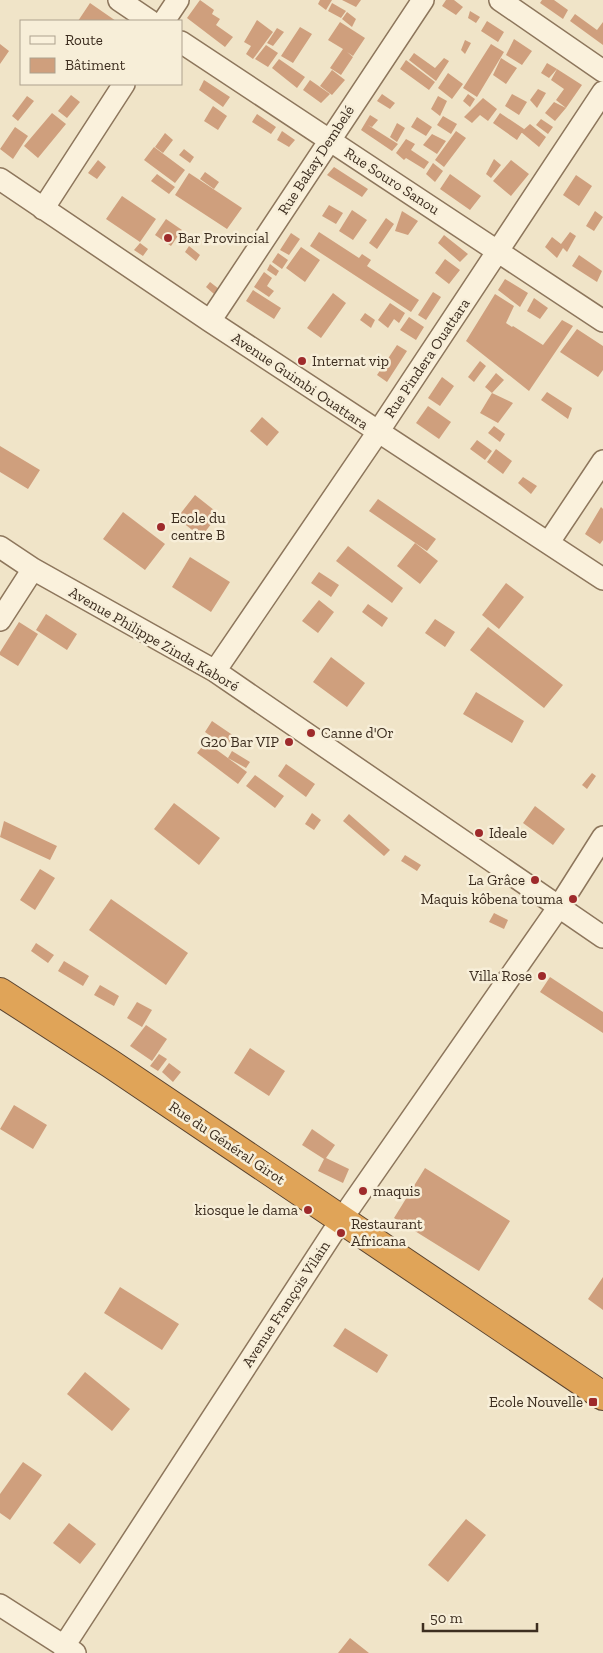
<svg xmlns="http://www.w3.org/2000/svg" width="603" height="1653" viewBox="0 0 603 1653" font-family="'Zilla Slab',serif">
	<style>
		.building { fill: #cf9f7d }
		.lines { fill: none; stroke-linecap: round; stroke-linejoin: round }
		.minor-casing { stroke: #8d765c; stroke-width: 24 }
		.highway-casing { stroke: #5b4430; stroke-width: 30 }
		.minor { stroke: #faf1dc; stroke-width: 21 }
		.highway { stroke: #e0a458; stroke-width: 28 }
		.poi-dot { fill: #9e2a2b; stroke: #f7eed8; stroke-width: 2 }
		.labels { text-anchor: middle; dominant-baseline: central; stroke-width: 5; stroke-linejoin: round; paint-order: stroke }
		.street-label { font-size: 15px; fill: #3d2e20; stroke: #f7eed8 }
		.poi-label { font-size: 15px; fill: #3d2e20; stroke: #f7eed8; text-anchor: start }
	</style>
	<rect width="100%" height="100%" fill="#f0e4c8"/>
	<path class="building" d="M200 0 214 10 212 14 220 19 216 25 233 37 225 47 187 18Z
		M320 0H332L326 10 318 4Z
		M342 0H361L356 7Z
		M446 0H454L463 7 456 15 442 6Z
		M542 0H554L568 10 563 19 540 3Z
		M90 3 116 21H78Z
		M332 3 346 11 341 18 328 11Z
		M470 11 480 17 476 23 468 18Z
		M347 12 356 19 352 27 342 19Z
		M575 14 597 30 603 22V45L570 21Z
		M257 20 273 32 253 59 246 54 251 46 244 42Z
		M487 21 504 32 498 42 481 31Z
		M340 22 365 38 353 56 347 52 353 57 341 75 330 68 343 49 328 40Z
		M300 27 312 34 293 63 281 56Z
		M277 28 284 32 273 46 267 43Z
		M514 39 532 51 522 65 506 55Z
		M465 40 471 43 465 54 461 50Z
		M0 44 9 51 0 64Z
		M491 44 504 52 477 97 463 88Z
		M266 45 278 53 268 67 255 59Z
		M414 53 435 68 444 58 449 61 436 81 409 60Z
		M501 58 517 68 506 84 493 75Z
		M279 59 305 77 297 88 272 68Z
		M406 60 435 82 429 90 400 69Z
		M547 63 557 69 549 78 541 73Z
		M557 69 582 85 566 108 556 100 564 89 551 80Z
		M332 70 345 80 332 95 320 86Z
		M448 73 463 84 452 99 438 88Z
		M204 80 230 97 223 107 199 90Z
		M310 80 330 94 321 103 303 90Z
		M538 89 546 93 537 108 530 100Z
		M382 94 395 103 390 109 377 101Z
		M468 94 475 99 470 107 463 101Z
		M512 94 527 102 519 115 505 106Z
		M71 95 80 102 67 118 58 111Z
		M27 96 34 101 18 121 12 116Z
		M438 96 447 101 440 116 431 109Z
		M483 98 497 109 488 121 480 115 472 123 464 117Z
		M554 102 566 108 555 121 545 113Z
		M213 106 227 116 218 130 204 121Z
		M52 113 66 124 38 158 24 146Z
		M500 113 524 129 517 140 493 123Z
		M257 114 276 127 271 134 252 122Z
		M370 115 378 120 372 127 368 125 398 144 392 151 361 130Z
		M443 116 457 124 451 134 437 125Z
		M417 117 432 127 426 136 411 127Z
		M541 119 553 127 548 134 536 125Z
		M397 123 405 128 397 142 390 137Z
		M530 124 546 137 539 147 521 132Z
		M15 127 28 136 13 159 0 149Z
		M282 131 295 140 289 147 277 140Z
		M456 131 466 138 444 167 435 160Z
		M165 133 173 140 163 153 155 147Z
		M432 134 446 141 437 154 423 145Z
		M406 139 415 144 411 150 429 162 424 169 406 158 404 160 396 153Z
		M154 147 185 170 175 183 144 160Z
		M184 149 194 157 190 163 179 155Z
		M494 159 501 165 491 178 486 174Z
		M98 160 106 167 97 179 88 173Z
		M511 160 529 174 511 196 493 181Z
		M433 163 443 171 435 182 426 174Z
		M334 167 368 189 362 197 327 175Z
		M205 172 219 182 214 189 200 179Z
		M189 173 242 208 227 229 175 195Z
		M157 174 175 187 169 194 151 181Z
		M450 174 481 196 470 210 440 189Z
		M576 175 592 186 579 206 563 195Z
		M122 196 156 219 140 242 106 219Z
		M329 205 343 213 336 224 322 216Z
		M352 210 367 220 353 240 339 231Z
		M402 211 418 221 408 235 395 231Z
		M595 211 603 217 594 231 586 226Z
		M386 218 394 224 377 249 369 243Z
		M166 219 182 230 171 246 155 235Z
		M319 232 359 258 362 254 371 260 367 266 419 300 411 312 310 246Z
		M570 232 576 236 567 252 563 248 557 258 545 247 552 237 561 244Z
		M291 233 300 239 289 255 280 250Z
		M444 235 468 254 460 262 438 243Z
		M140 243 148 249 143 256 134 250Z
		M189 246 200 255 196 261 185 252Z
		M301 247 320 260 305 282 286 268Z
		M278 253 288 260 282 269 272 262Z
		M579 255 602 271 597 282 572 266Z
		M445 259 460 270 449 284 435 273Z
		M270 264 279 271 276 276 267 270Z
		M264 272 272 278 267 286 274 291 269 297 254 287Z
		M505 279 528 293 520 307 498 290Z
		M210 282 219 289 214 294 206 287Z
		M253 290 281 308 274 319 246 301Z
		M433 292 441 297 426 320 418 315Z
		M333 293 346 303 321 338 307 328Z
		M495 294 514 306 506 323 512 327 513 326 543 345 562 320 573 326 529 391 466 341Z
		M534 298 548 308 540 319 527 311Z
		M390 303 405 313 399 323 394 319 388 328 378 320Z
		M365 313 375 320 371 328 360 320Z
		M409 317 424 327 416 340 400 330Z
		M577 329 603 346V370L598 377 560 352Z
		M397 345 407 351 387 382 377 375Z
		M480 361 486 366 474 382 468 377Z
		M496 373 504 380 492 393 485 387Z
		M442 377 454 386 440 406 428 398Z
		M547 392 572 408 568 419 541 400Z
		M492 393 513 403 498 423 480 413Z
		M428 406 451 422 439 439 416 423Z
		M262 417 279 432 267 446 250 431Z
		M494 426 505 434 500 442 488 433Z
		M477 440 492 451 485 460 470 449Z
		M0 446 40 470 28 489 0 472Z
		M496 449 512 461 503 474 487 462Z
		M523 477 537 486 531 494 518 483Z
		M195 495 219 514 201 537 177 518Z
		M378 499 436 539 427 551 369 511Z
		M601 507 603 509V540L600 544 585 534Z
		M123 512 165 544 145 570 103 539Z
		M415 543 438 561 420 584 397 566Z
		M348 546 403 588 392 603 336 561Z
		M190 557 230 582 211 612 172 587Z
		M319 572 339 585 331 597 311 583Z
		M506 583 524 597 499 629 482 615Z
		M319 600 334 612 318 633 302 621Z
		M368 604 388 618 382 627 362 612Z
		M46 614 77 634 67 650 36 630Z
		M435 619 455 632 445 647 425 633Z
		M19 622 38 634 18 666 0 655V652Z
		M488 627 563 685 544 708 470 650Z
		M331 657 365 683 347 707 313 682Z
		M476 692 524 721 512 743 463 714Z
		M212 721 234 736 226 747 205 732Z
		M206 742 247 772 238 784 197 753Z
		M232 751 250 762 246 768 228 758Z
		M286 764 315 784 306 797 278 776Z
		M592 773 596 776 587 789 582 785Z
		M255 775 284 796 275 808 246 786Z
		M174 803 220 838 199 865 154 829Z
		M535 806 565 829 553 845 523 823Z
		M312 813 321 820 314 830 305 824Z
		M349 814 390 850 384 856 343 821Z
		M4 821 57 846 50 860 0 837Z
		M405 855 421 865 417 871 401 861Z
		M40 869 55 878 35 910 20 900Z
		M111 899 188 953 166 985 89 930Z
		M494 913 508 920 504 929 489 922Z
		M36 943 54 955 48 963 31 951Z
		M64 961 89 976 83 986 58 971Z
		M550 977 603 1012V1033L540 992Z
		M100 985 119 996 114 1006 94 995Z
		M137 1002 152 1010 142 1027 127 1018Z
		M146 1025 167 1039 152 1061 130 1046Z
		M250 1048 285 1071 269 1096 234 1073Z
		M159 1054 167 1059 158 1071 150 1066Z
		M169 1063 181 1072 173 1082 162 1072Z
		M14 1105 47 1125 33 1149 0 1129Z
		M312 1129 335 1145 326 1158 349 1169 343 1183 318 1171 324 1159 302 1145Z
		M425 1168 510 1221 479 1271 394 1218Z
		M603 1277V1310L588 1299Z
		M120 1287 179 1324 162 1350 104 1313Z
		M345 1328 388 1355 377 1373 333 1346Z
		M85 1372 130 1409 112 1431 67 1394Z
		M23 1462 42 1475 10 1520 0 1513V1494Z
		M466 1519 486 1535 448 1582 428 1565Z
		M69 1523 96 1544 80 1564 53 1543Z
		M350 1638 369 1653H338Z"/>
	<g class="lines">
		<defs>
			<path id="minor" d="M119 0 150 21
				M500 0 603 71
				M164 21 178 0
				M181 42 603 321
				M0 179 210 321 603 579
				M43 209 124 84
				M210 321 423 0
				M549 542 603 461
				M0 547 33 569 215 671 603 937
				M0 620 33 569
				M215 671 378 432 603 92
				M0 1605 75 1653
				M65 1653 64 1646 341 1220 558 908 603 837"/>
			<path id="highway" d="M0 992 111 1064 603 1396"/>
		</defs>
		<use href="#minor" class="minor-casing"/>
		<use href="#highway" class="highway-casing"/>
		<use href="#minor" class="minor"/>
		<use href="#highway" class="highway"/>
	</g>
	<g class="poi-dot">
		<circle cx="168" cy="238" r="5"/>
		<circle cx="302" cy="361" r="5"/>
		<circle cx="161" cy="527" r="5"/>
		<circle cx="311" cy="733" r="5"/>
		<circle cx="289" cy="742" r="5"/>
		<circle cx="479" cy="833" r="5"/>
		<circle cx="535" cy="880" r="5"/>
		<circle cx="573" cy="899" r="5"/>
		<circle cx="542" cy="976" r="5"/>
		<circle cx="363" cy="1191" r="5"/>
		<circle cx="308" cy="1210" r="5"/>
		<circle cx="341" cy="1233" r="5"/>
		<rect x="588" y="1397" width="10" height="10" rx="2.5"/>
	</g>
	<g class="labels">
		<g class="street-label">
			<text transform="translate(316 160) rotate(-57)">Rue Bakay Dembelé</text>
			<text transform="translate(392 181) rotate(33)">Rue Souro Sanou</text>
			<text transform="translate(427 358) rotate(-56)">Rue Pindera Ouattara</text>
			<text transform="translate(300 381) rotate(34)">Avenue Guimbi Ouattara</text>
			<text transform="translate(154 639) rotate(30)">Avenue Philippe Zinda Kaboré</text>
			<text transform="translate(227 1143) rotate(34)">Rue du Général Girot</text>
			<text transform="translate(286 1304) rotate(-57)">Avenue François Vilain</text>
		</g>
		<g class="poi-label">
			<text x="178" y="238">Bar Provincial</text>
			<text x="312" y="361">Internat vip</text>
			<text x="171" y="518">Ecole du<tspan x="171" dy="17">centre B</tspan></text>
			<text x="321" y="733">Canne d'Or</text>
			<text x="279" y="742" text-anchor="end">G20 Bar VIP</text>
			<text x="489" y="833">Ideale</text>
			<text x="525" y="880" text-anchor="end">La Grâce</text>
			<text x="563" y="899" text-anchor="end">Maquis kôbena touma</text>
			<text x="532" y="976" text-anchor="end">Villa Rose</text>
			<text x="373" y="1191">maquis</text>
			<text x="298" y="1210" text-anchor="end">kiosque le dama</text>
			<text x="351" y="1224">Restaurant<tspan x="351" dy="17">Africana</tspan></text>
			<text x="583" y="1402" text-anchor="end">Ecole Nouvelle</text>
		</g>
	</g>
	<rect x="20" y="20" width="162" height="65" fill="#f7eed8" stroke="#ada18e"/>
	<rect x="30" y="36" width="25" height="8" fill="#faf1dc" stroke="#ada18e"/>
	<text x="65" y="45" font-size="15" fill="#3d2e20">Route</text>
	<rect x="30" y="58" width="25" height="15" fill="#cf9f7d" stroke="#ada18e"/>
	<text x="65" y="70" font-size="15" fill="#3d2e20">Bâtiment</text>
	<path d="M423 1623v8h114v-8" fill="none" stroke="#3d2e20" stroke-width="2.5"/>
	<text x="430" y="1623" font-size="15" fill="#3d2e20" stroke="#f7eed8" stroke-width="4" paint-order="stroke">50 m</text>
</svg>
